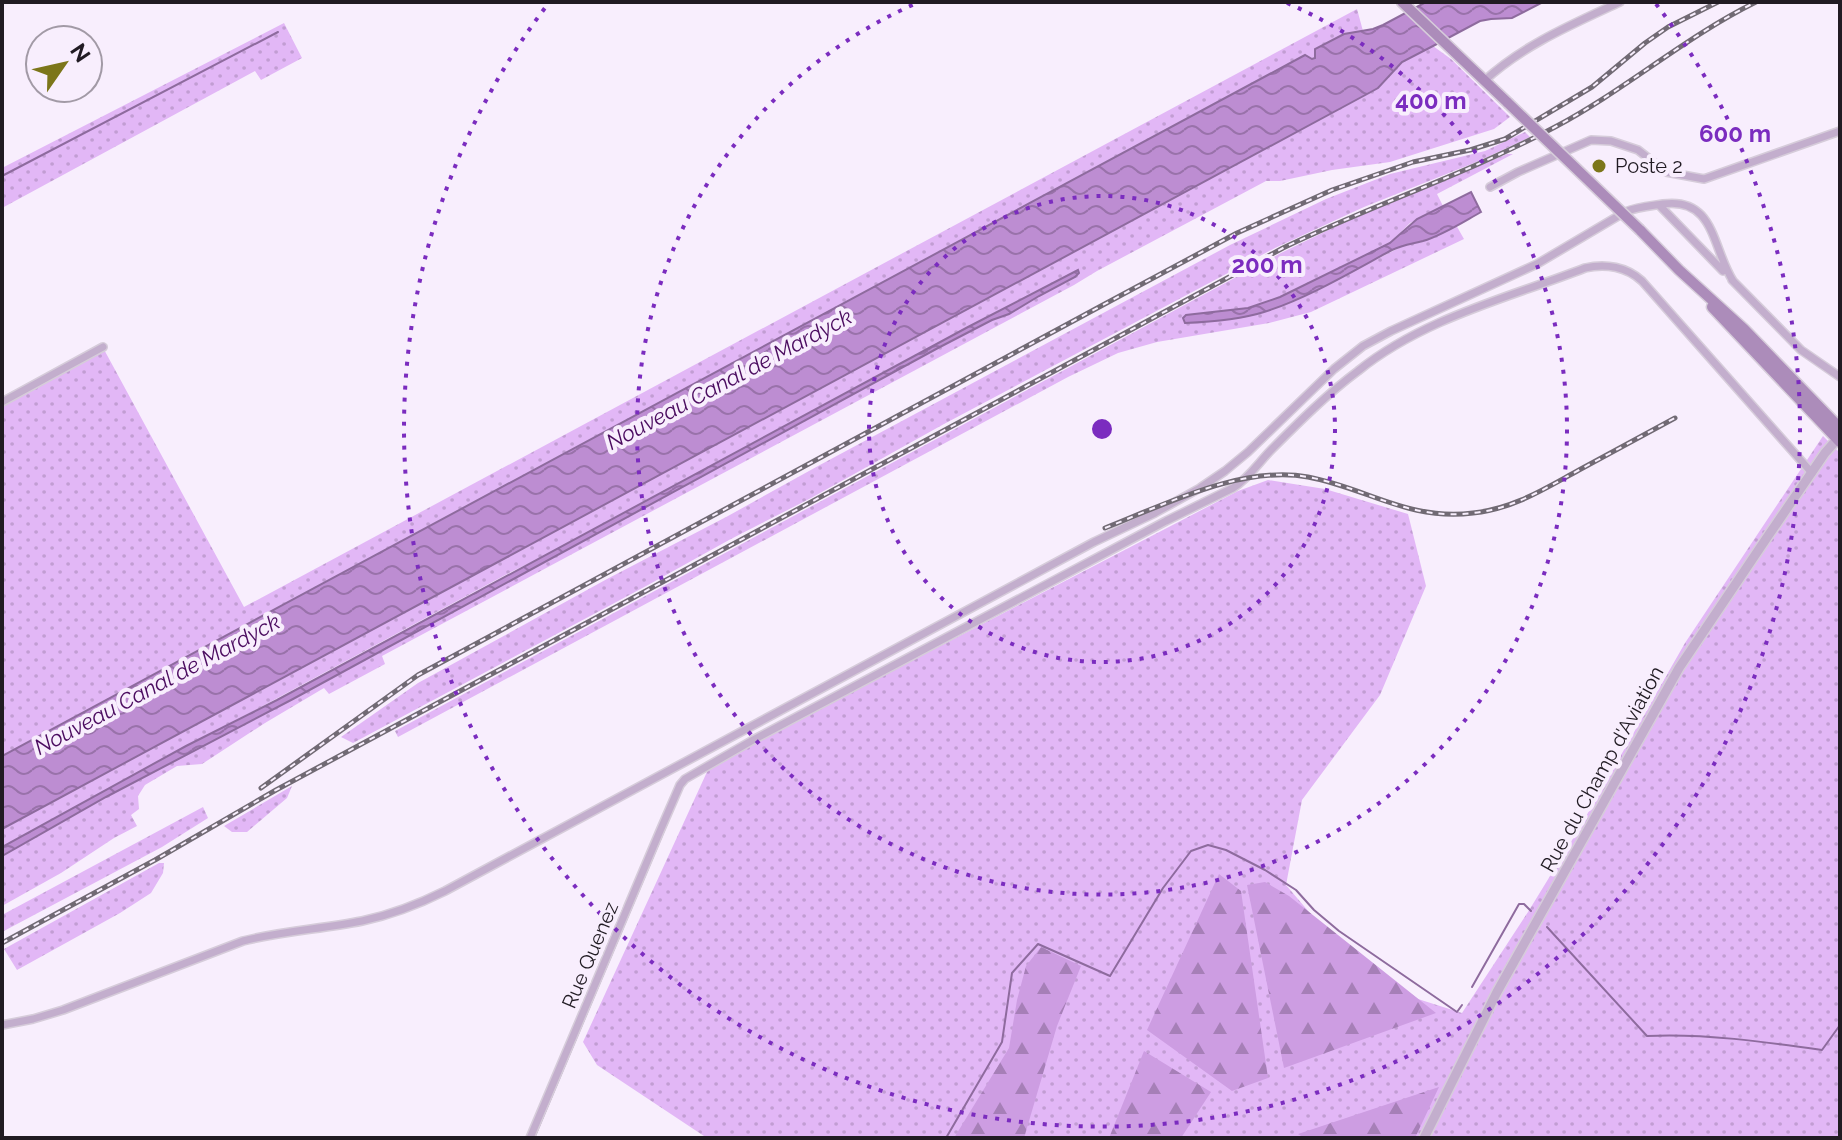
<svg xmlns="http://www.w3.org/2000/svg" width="1842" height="1140" viewBox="0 0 1842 1140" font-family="Raleway,sans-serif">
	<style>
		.green { fill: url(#green-dots) }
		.forest { fill: url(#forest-firs) }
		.water { fill: url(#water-waves); stroke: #8e6b9e; stroke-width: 2 }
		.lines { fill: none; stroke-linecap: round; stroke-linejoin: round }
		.stream { stroke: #8e6b9e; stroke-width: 2 }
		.minor-casing { stroke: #d6ccda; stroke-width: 10 }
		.tertiary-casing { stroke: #d6ccda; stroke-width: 12 }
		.secondary-casing { stroke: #d6ccda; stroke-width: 13 }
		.minor { stroke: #c3aecd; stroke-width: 7 }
		.tertiary { stroke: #c3aecd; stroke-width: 9 }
		.secondary { stroke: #ac8cba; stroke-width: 10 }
		.rail-casing { stroke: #716a74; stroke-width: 5 }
		.rail { stroke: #f8eefd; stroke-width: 2; stroke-dasharray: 6; stroke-linecap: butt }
		.secondary-bridge-casing { stroke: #d6ccda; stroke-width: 13; stroke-linecap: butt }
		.secondary-bridge { stroke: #ac8cba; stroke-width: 10 }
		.ring { fill: none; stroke: #7b2cbf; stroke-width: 4; stroke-dasharray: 4 8 }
		.poi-dot { fill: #7c761a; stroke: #f8eefd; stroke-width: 3 }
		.labels { text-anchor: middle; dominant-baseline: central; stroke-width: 8; stroke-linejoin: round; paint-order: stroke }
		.poi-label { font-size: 20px; fill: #211b23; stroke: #f8eefd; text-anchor: start }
		.street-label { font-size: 20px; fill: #211b23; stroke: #f8eefd }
		.water-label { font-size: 22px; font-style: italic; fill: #4b0c60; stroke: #f8eefd }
		.centre { fill: #7b2cbf; stroke: #f8eefd; stroke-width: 4 }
		.ring-label { font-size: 24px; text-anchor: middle; font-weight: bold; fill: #7b2cbf; stroke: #f8eefd; stroke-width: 8; stroke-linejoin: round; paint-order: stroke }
	</style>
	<defs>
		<pattern id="green-dots" width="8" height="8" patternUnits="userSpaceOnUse" patternTransform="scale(2)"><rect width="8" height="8" fill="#e2b7f6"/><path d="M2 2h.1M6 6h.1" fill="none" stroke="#c29dd3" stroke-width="1.8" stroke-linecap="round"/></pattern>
		<pattern id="forest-firs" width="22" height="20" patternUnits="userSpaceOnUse" patternTransform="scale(2)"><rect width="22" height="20" fill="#cd9de2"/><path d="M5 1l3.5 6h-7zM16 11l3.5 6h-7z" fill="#a67fb7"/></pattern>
		<pattern id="water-waves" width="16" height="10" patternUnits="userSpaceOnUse" patternTransform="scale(2)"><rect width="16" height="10" fill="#bd8dd2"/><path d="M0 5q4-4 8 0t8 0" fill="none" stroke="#9972aa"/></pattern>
	</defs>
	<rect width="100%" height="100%" fill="#f8eefd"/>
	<path class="green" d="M1357 9 1363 31 1344 34 1315 49V58L1312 60 1305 55 2 756V397L101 344 244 607Z
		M284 23 302 58 261 80 255 71 2 208V168Z
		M1433 46 1451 59 1510 117 1494 129 1390 162 1332 170 1280 181H1266L1097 271 1074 285 382 656 385 664 329 694 324 688 265 723 202 764 177 766 145 785 138 796 139 809 131 815 137 826 114 838 61 873 2 906V856L106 797 293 699 938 348 992 320 1009 314 1039 296 1075 277 1079 273 1078 271 968 327 564 546 509 573 2 847V829L1369 93 1378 88 1402 62Z
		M1525 132 1530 137 1479 161 1364 207 1275 248 944 424 811 498 729 540 648 585 353 743 341 737 418 683 607 579 728 516 818 466 1230 245 1326 199 1390 174 1485 151Z
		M1507 154H1513L1437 194 1443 206 1410 223 1390 243 1280 297 1248 308 1186 315 1234 319 1262 313 1287 304 1407 244 1422 242 1456 225 1464 239 1311 312 1269 323 1157 342 1118 353 1068 377 398 737 395 731 1281 253 1353 218Z
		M1823 436 1840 453V1138H707L597 1065 583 1042 712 761 819 703 942 645 1238 491 1268 480 1325 489 1408 514 1426 586 1380 695 1302 800 1286 885 1326 932 1418 999 1462 1013 1528 912 1577 832 1685 643Z
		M292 786 287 798 247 832H232L224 826Z
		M203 807 208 818 162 847 2 932V915Z
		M159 863H164L163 873 151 893 120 913 17 970 4 949Z"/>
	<path class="forest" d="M1219 874 1241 891 1268 1078 1232 1091 1147 1030Z
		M1265 882 1289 896 1436 1013 1284 1068 1247 885Z
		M1041 947 1081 966 1057 1026 1024 1138H954L1009 1048 1017 1000 1026 966Z
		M1144 1051 1211 1092 1181 1138H1109Z
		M1439 1087 1415 1138H1304L1298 1134Z"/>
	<path class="water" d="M1426 2H1543L1512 18 1491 19 1480 21 1433 46 1402 62 1378 88 1369 93 2 829V756L1305 55 1312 59 1315 58V49L1344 34 1373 29 1383 25Z
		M1471 192 1481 212C1463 222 1443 235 1423 241 1412 244 1403 245 1392 250 1353 271 1306 299 1264 312 1239 320 1211 322 1185 323L1183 318 1186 315 1248 308 1280 297 1390 243 1417 219Z
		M1078 270 1079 273 1075 277 1039 296 1009 314 992 320 938 348 293 699 106 797 2 856V847L186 746 277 700 968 327Z"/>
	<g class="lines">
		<path class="stream" d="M2 176 278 32
			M1547 927 1647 1036C1702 1033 1766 1042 1822 1050L1840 1025
			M1472 987 1519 904H1524L1531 911
			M534 1138 668 821
			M946 1138 1002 1042 1012 973 1038 944 1110 976 1163 888 1191 851 1208 845 1226 850 1265 870 1296 890 1314 910 1339 931 1457 1012 1462 1005"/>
		<defs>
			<path id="minor" d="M1484 81C1523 45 1573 24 1620 2
				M1490 187 1518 172 1591 140 1611 141 1638 150 1666 172 1704 179 1840 131
				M1659 205 1723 271
				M1732 280 1801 350 1840 377
				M2 402 103 347
				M2 1025 33 1019 63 1010 243 941C282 931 322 929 362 921 390 915 419 904 445 891L1094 542 1155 513 1200 488 1225 471 1248 452 1334 369 1363 346 1391 331 1537 264 1625 212C1637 207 1650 206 1663 204 1715 197 1712 248 1733 281
				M530 1138 660 831 680 785 685 779 753 740 1166 521 1233 488C1249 478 1259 462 1272 449 1299 422 1327 394 1358 371 1424 318 1508 298 1585 268 1606 263 1627 267 1642 281L1812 473"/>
			<path id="tertiary" d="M1424 1138 1497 992 1679 668 1768 536 1825 453 1840 436"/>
			<path id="secondary" d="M1402 2 1508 103
				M1640 230 1679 270 1744 329 1840 428
				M1712 307 1840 442"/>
		</defs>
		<use href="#minor" class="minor-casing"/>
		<use href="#tertiary" class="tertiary-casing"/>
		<use href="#secondary" class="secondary-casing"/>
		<use href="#minor" class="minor"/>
		<use href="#tertiary" class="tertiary"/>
		<use href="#secondary" class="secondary"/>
		<defs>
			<path id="rail" d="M1105 528C1166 504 1242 465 1308 477 1367 488 1408 521 1473 513 1513 509 1544 489 1579 470 1611 453 1643 435 1675 418
				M261 788 418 675 1101 306 1237 233 1332 190 1413 162 1470 150 1505 139 1592 87 1645 43 1668 27 1718 2
				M2 943 155 860 276 790 1283 248C1372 205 1467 174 1555 127 1625 90 1685 37 1756 2"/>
		</defs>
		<use href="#rail" class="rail-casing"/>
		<use href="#rail" class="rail"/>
		<defs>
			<path id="secondary-bridge" d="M1508 103 1640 230"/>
		</defs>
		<use href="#secondary-bridge" class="secondary-bridge-casing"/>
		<use href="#secondary-bridge" class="secondary-bridge"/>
	</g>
	<g class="ring">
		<circle cx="1102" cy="429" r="233"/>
		<path d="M1287 3A465 465 0 1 1 917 3"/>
		<path d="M1656 4A698 698 0 1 1 548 4"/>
	</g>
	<circle class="poi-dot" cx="1599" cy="166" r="8"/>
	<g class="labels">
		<g class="poi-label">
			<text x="1615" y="166">Poste 2</text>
		</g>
		<g class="street-label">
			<text transform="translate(1602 769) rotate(-61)">Rue du Champ d'Aviation</text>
			<text transform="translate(590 955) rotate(-67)">Rue Quenez</text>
		</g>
		<g class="water-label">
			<text transform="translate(729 379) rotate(-28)">Nouveau Canal de Mardyck</text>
			<text transform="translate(157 684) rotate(-28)">Nouveau Canal de Mardyck</text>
		</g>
	</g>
	<circle cx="1102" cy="429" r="12" class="centre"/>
	<g class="ring-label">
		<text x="1431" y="109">400 m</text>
		<text x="1735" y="142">600 m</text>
		<text x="1267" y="273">200 m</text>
	</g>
	<rect width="1842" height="1140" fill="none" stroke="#211b23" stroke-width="8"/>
	<g transform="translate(64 64) rotate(56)"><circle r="38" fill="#f8eefd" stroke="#a29aa6" stroke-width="2"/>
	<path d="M0-6L14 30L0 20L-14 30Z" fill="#7c761a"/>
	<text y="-12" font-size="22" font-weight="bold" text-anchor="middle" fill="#211b23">N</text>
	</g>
</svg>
